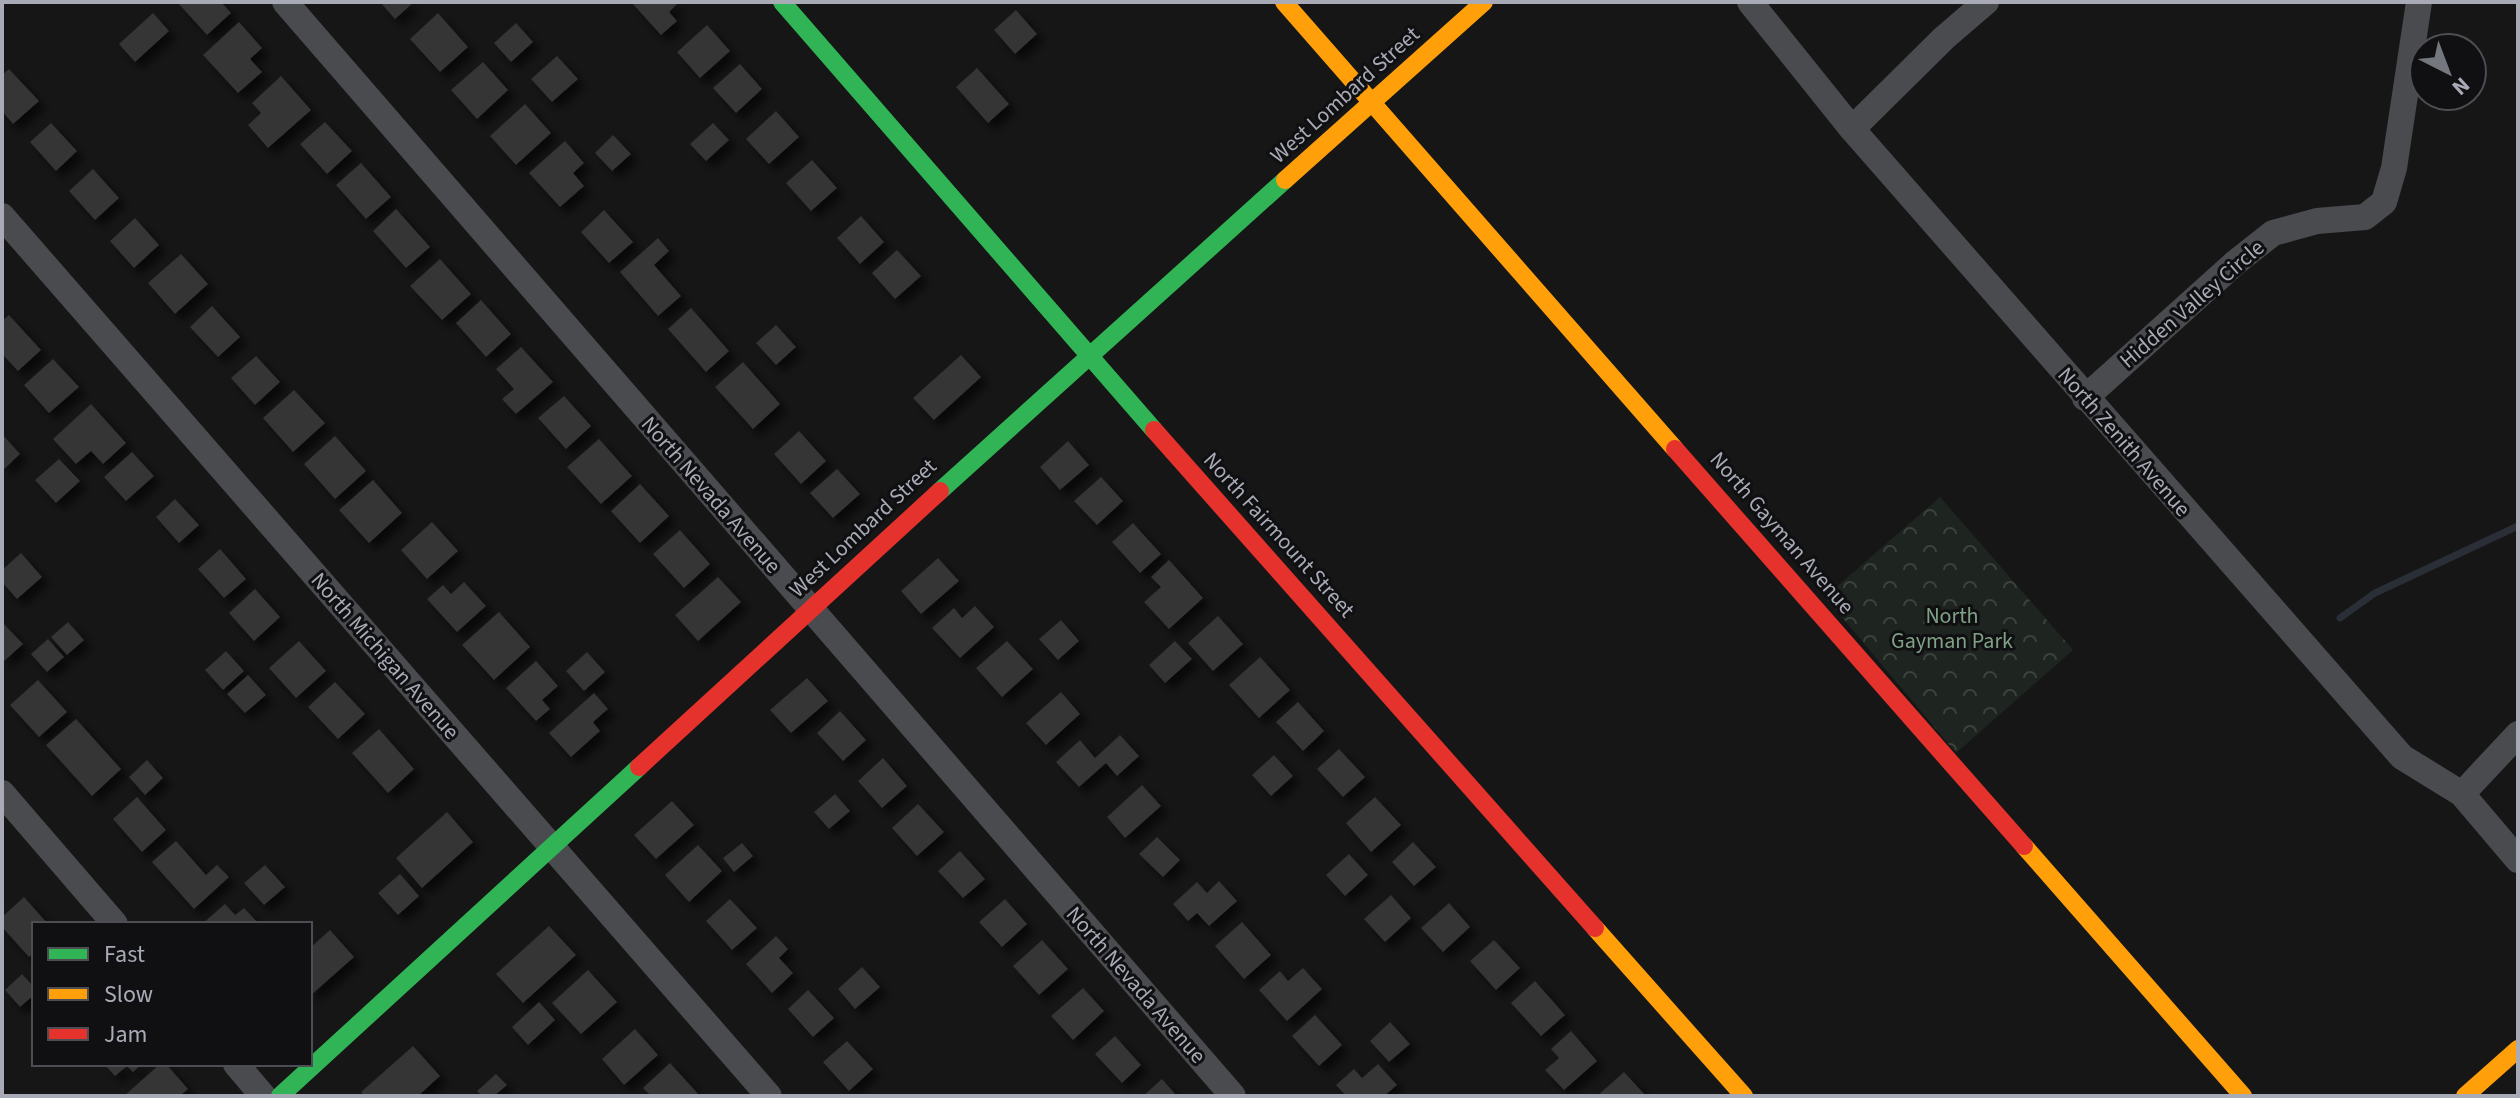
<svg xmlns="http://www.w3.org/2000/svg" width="2520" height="1098" viewBox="0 0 2520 1098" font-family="'Source Sans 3',sans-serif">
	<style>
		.park { fill: url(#park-crowns) }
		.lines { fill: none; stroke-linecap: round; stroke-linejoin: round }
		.stream { stroke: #2a2f37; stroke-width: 7 }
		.building { fill: #343435; filter: url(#shadow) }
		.street { stroke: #4a4b4f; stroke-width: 26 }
		.fast { stroke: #30b455; stroke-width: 18 }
		.slow { stroke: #ff9f0a; stroke-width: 18 }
		.jam { stroke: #e5322d; stroke-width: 18 }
		.labels { text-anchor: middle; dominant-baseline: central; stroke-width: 6; stroke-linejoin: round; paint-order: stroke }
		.street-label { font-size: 22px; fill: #a8abb6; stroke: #101012 }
		.park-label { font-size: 22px; fill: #7fa185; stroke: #101012 }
	</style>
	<defs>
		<pattern id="park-crowns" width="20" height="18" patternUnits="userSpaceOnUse" patternTransform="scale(2)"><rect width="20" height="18" fill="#1e2520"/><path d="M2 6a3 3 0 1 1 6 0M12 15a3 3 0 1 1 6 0" fill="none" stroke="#3c423e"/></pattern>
		<filter id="shadow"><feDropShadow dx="7" dy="7" stdDeviation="4" flood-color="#0009"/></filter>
	</defs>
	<rect width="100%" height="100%" fill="#161616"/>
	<path class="park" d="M1940 497 2073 650 1956 753 1825 597Z"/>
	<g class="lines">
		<path class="stream" d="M2340 618 2375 593 2518 526"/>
	</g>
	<path class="building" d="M182 2H221L231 13 207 35 179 4Z
		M380 2H414L395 19Z
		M631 2H679L669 12 677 21 661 35Z
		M1016 10 1037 34 1015 54 994 30Z
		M153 13 169 31 135 62 119 44Z
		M438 13 468 47 440 72 410 39Z
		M239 22 262 48 250 59 262 72 238 93 203 55Z
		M516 23 533 42 511 62 494 43Z
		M707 25 730 51 700 78 677 52Z
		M557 56 578 79 552 102 531 79Z
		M483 62 508 90 477 119 451 90Z
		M740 64 762 89 736 113 713 88Z
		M977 68 1009 104 988 123 956 87Z
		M9 69 39 101 13 124 2 111V75Z
		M281 76 311 110 268 148 248 125 261 113 252 103Z
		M525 104 551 133 516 165 490 136Z
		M776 111 799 137 769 164 746 139Z
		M325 122 352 151 327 174 300 144Z
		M51 123 77 151 56 171 30 142Z
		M713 123 729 140 706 161 690 144Z
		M613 135 631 154 612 171 595 153Z
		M565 141 584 163 573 173 584 186 560 207 529 173Z
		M812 160 837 188 811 211 786 183Z
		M361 163 391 197 366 219 336 185Z
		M93 169 119 198 95 220 69 191Z
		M396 209 430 247 406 268 373 231Z
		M604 210 633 242 609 263 581 232Z
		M861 216 884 242 860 264 837 238Z
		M135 218 159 245 134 268 110 241Z
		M658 238 669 251 654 265 681 296 658 316 620 272Z
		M897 250 921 276 895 299 872 273Z
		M181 254 208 284 175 314 148 283Z
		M440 259 471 294 442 320 410 286Z
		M481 300 511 334 486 357 456 323Z
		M212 306 240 337 218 357 190 327Z
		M691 308 729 351 706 372 668 329Z
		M9 315 41 350 18 371 2 354V321Z
		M776 325 796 347 776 365 756 343Z
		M521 347 553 382 516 414 502 399 514 389 496 369Z
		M961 355 981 377 934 420 913 398Z
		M256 356 280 382 255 405 231 378Z
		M53 359 79 387 49 413 24 385Z
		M743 362 780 404 753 429 715 387Z
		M294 390 325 423 293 452 263 418Z
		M564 396 591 426 566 449 538 418Z
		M91 404 126 443 103 464 91 451 76 464 53 439Z
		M799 431 826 461 801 484 774 454Z
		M2 434 20 454 2 471Z
		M335 436 366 471 335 499 304 464Z
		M599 439 632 476 601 504 567 467Z
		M1068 441 1089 465 1060 490 1040 467Z
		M132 452 154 476 126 501 104 477Z
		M59 459 80 481 56 503 35 480Z
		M837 469 860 494 833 518 810 493Z
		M1101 477 1123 501 1097 525 1074 501Z
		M373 480 402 513 369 543 339 510Z
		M640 484 669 516 640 543 611 511Z
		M175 499 199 525 179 543 156 517Z
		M432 522 458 551 427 579 401 550Z
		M1133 523 1161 554 1140 573 1112 542Z
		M680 530 710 564 684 588 653 554Z
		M220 549 246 579 224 598 198 569Z
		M21 553 42 577 17 599 2 582V570Z
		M938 558 959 581 921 614 901 591Z
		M1169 560 1203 598 1169 629 1144 602 1161 587 1151 577Z
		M718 577 741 602 698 641 675 615Z
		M464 582 486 606 457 632 427 599 443 585 451 594Z
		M255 589 280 617 254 641 229 613Z
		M975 606 994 627 960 658 932 628 954 608 962 618Z
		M499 612 530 647 494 680 462 645Z
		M1218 616 1243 644 1213 671 1188 643Z
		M1061 620 1079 641 1058 660 1039 639Z
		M2 622 23 644 2 663Z
		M68 622 84 640 67 655 51 637Z
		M48 639 64 657 47 672 31 654Z
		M299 641 326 671 296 698 269 668Z
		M1007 641 1033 669 1002 697 976 668Z
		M1175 641 1192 659 1165 683 1149 665Z
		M226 651 244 671 223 690 205 670Z
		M587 652 605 672 584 691 566 671Z
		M1260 657 1290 690 1259 718 1229 685Z
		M536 661 558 686 542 700 550 709 536 721 506 688Z
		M248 675 266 695 245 713 227 694Z
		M807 678 828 701 791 733 770 710Z
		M38 680 67 712 39 737 10 705Z
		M335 682 365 714 338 739 308 707Z
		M1061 692 1080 714 1046 745 1026 723Z
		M594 693 608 709 593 722 600 731 571 757 549 733Z
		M1298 702 1324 731 1303 751 1276 722Z
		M840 711 866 740 843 761 817 733Z
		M76 719 121 769 92 796 46 745Z
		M379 729 414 769 388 793 352 753Z
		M1120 735 1139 756 1117 776 1106 763 1079 787 1056 762 1080 740 1095 758Z
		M1339 749 1365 777 1343 797 1317 769Z
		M1274 755 1293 776 1271 796 1252 775Z
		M883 758 907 786 882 808 858 781Z
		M147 760 163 778 145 795 129 777Z
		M1142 785 1161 806 1125 838 1107 817Z
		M835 794 850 811 829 829 814 812Z
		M137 797 166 830 142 852 113 819Z
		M1375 797 1401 825 1371 852 1346 823Z
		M672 801 694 825 656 859 634 835Z
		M918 804 944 832 917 856 892 828Z
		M447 812 473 842 422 888 396 858Z
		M1157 837 1180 860 1163 877 1139 854Z
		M176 841 206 875 217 865 229 877 194 909 152 862Z
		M1413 842 1436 867 1414 886 1392 862Z
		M742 843 753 856 734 872 723 858Z
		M698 845 722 871 689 902 665 875Z
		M960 851 985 879 963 898 938 871Z
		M1349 854 1368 875 1345 896 1326 875Z
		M265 865 285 887 264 905 244 883Z
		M400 874 419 896 398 915 378 893Z
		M1219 881 1237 901 1209 926 1197 913 1188 921 1173 904 1197 882 1207 893Z
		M1391 895 1411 918 1385 942 1364 919Z
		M24 897 48 924H34V952L29 957 2 927V917Z
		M730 899 757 928 732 950 706 921Z
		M1005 899 1027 924 1002 947 979 922Z
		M1449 903 1470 927 1443 952 1421 928Z
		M225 904 235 915 244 908 259 924H202Z
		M1242 922 1271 955 1244 979 1215 946Z
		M549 926 576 955 523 1003 496 974Z
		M330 930 354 957 310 996V948Z
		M776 936 788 949 779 958 793 973 772 993 746 964Z
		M1042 940 1068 969 1039 995 1013 966Z
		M1494 940 1520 968 1496 990 1470 961Z
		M862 967 880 987 855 1009 838 989Z
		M1303 968 1322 989 1287 1021 1259 990 1280 971 1288 981Z
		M588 970 617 1002 581 1034 552 1003Z
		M22 974 34 987V995L20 1007 5 990Z
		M1535 981 1565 1015 1541 1036 1511 1003Z
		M1083 988 1104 1011 1073 1040 1051 1016Z
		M808 990 834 1018 813 1037 788 1009Z
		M539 1002 555 1020 528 1045 512 1027Z
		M1315 1015 1342 1045 1319 1066 1292 1036Z
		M1390 1022 1410 1044 1389 1062 1370 1041Z
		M635 1029 658 1055 624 1085 602 1059Z
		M1571 1031 1597 1061 1564 1090 1545 1070 1559 1058 1551 1049Z
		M1115 1036 1141 1065 1122 1083 1095 1054Z
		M847 1041 873 1069 849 1091 823 1062Z
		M413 1046 440 1076 418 1096H364L361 1092Z
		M670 1063 700 1096H651L643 1088Z
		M104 1064H142L133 1072 127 1066 115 1076Z
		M160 1064H166L188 1089 180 1096H124Z
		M1378 1064 1397 1085 1384 1096H1346L1336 1085 1354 1069 1362 1078Z
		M1624 1072 1646 1096H1597Z
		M496 1074 507 1085 494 1096H482L477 1091Z
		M1162 1079 1177 1096H1143Z"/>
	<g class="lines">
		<path class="street" d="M285 2 1233 1096
			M1750 2 1852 129 2402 757 2462 794 2518 860
			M1852 129 1944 38 1986 2
			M2 216 769 1096
			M2085 398 2235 263 2273 233 2317 221 2365 217 2384 202 2394 168 2419 2
			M2 793 115 924
			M2462 794 2518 734
			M236 1064 263 1096"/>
		<path class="fast" d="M782 2 1154 430
			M940 491 1285 180
			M280 1096 639 767"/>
		<path class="slow" d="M1284 2 1675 449
			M1285 180 1484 2
			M2024 846 2243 1096
			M1595 928 1744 1096
			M2465 1096 2518 1049"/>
		<path class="jam" d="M1154 430 1595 928
			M1675 449 2024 846
			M639 767 940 491"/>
	</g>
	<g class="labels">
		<g class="street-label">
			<text transform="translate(1345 95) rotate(-42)">West Lombard Street</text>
			<text transform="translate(2192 304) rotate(-41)">Hidden Valley Circle</text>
			<text transform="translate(2124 442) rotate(49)">North Zenith Avenue</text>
			<text transform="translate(711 495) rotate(49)">North Nevada Avenue</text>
			<text transform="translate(863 528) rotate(-43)">West Lombard Street</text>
			<text transform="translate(1782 533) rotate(49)">North Gayman Avenue</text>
			<text transform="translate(1279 535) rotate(48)">North Fairmount Street</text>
			<text transform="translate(385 656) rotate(49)">North Michigan Avenue</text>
			<text transform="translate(1136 985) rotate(49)">North Nevada Avenue</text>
		</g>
		<g class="park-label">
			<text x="1952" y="616">North<tspan x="1952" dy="25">Gayman Park</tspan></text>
		</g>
	</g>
	<rect width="2520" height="1098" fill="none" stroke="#a8abb6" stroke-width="8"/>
	<rect x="32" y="922" width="280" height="144" fill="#101012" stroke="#4d4e54" stroke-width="2"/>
	<rect x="48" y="948" width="40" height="12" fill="#30b455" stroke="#4d4e54" stroke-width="2"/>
	<text x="104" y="962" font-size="24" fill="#a8abb6">Fast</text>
	<rect x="48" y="988" width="40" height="12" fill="#ff9f0a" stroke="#4d4e54" stroke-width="2"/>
	<text x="104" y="1002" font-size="24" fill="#a8abb6">Slow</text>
	<rect x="48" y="1028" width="40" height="12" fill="#e5322d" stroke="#4d4e54" stroke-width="2"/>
	<text x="104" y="1042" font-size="24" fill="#a8abb6">Jam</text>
	<g transform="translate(2448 72) rotate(138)"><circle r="38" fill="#101012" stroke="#4d4e54" stroke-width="2"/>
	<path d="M0-6L14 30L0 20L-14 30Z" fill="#75777e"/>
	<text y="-12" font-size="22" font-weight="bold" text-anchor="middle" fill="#a8abb6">N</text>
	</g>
</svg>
